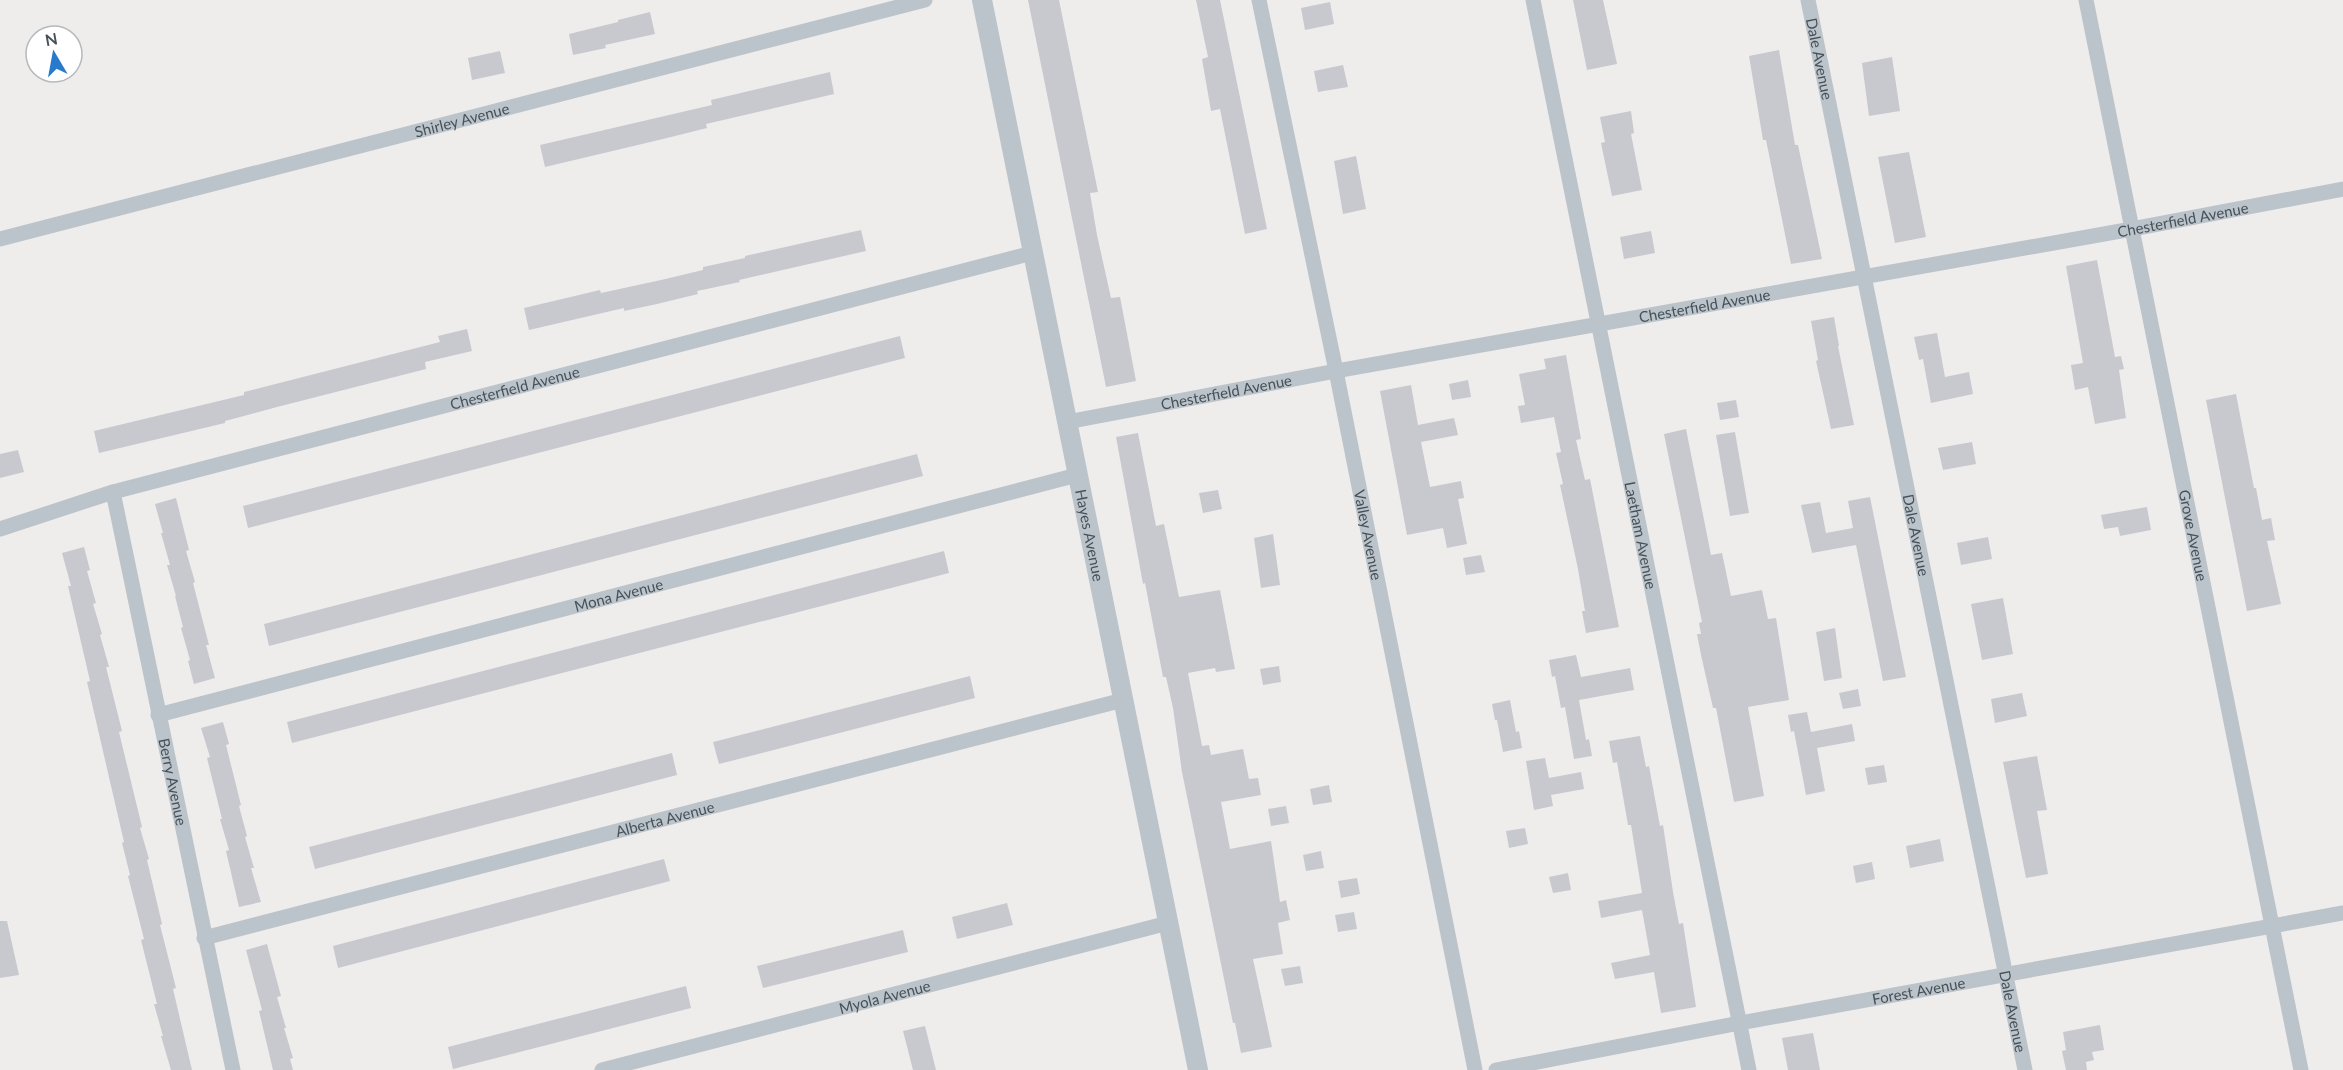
<svg xmlns="http://www.w3.org/2000/svg" width="2343" height="1070" viewBox="0 0 2343 1070" font-family="Lato,sans-serif">
	<style>
		.building { fill: #c7c9cf }
		.lines { fill: none; stroke-linecap: round; stroke-linejoin: round }
		.minor { stroke: #bbc4ca; stroke-width: 15 }
		.tertiary { stroke: #bbc4ca; stroke-width: 20 }
		.labels { text-anchor: middle; dominant-baseline: central; stroke-width: 5; stroke-linejoin: round; paint-order: stroke }
		.street-label { font-size: 15px; fill: #465058; stroke: #fff }
	</style>
	<rect width="100%" height="100%" fill="#efecec"/>
	<path class="building" d="M1028 0H1059L1098 192 1090 193 1097 235 1111 298 1120 297 1136 381 1106 387Z
		M1196 0H1220L1267 229 1245 234 1220 109 1211 111 1202 59 1208 57Z
		M1573 0H1603L1617 64 1587 70Z
		M1330 2 1334 24 1305 30 1301 8Z
		M650 12 655 34 605 45 606 48 573 55 569 34 618 22V20Z
		M1779 50 1795 145H1798L1822 259 1791 264 1766 140H1763L1749 56Z
		M500 51 505 73 472 80 468 58Z
		M1892 57 1900 111 1869 116 1862 63Z
		M1343 65 1348 87 1318 92 1314 71Z
		M830 72 834 94 706 124 707 128 663 139 545 167 540 145 712 105 711 100Z
		M1631 111 1634 133 1631 134 1642 190 1612 196 1601 143 1605 142 1600 117Z
		M1909 152 1926 237 1895 243 1878 157Z
		M1356 156 1366 209 1343 214 1334 161Z
		M861 230 866 251 739 280 740 282 697 291 698 294 657 304 624 311V308L529 330 524 308 600 290 601 293 661 280 703 270V267L745 258V256Z
		M1651 231 1655 253 1624 259 1620 237Z
		M2097 260 2115 357 2121 356 2124 369 2119 370 2126 418 2095 424 2088 387 2075 390 2071 365 2083 363 2066 266Z
		M1834 317 1839 346H1838L1854 425 1831 429 1816 361 1818 360 1811 321Z
		M467 329 472 351 425 362 426 369 277 407 225 421V423L99 453 94 431 244 395V392L440 342 438 336Z
		M1937 333 1945 377 1969 372 1973 394 1931 403 1923 359 1919 360 1914 337Z
		M900 336 905 358 248 528 243 506Z
		M1566 355 1581 439 1576 440 1585 480 1590 479 1619 627 1586 633 1582 611H1585L1578 569 1560 485 1563 484 1556 453 1561 452 1554 417 1521 423 1518 406 1525 405 1519 374 1546 369 1544 359Z
		M1468 380 1471 397 1452 400 1449 384Z
		M1411 385 1418 425 1454 418 1458 435 1421 442 1430 487 1461 481 1464 498 1458 499 1467 544 1447 548 1443 528 1407 535 1380 391Z
		M2236 394 2254 488H2256L2262 520 2271 518 2275 540 2267 541 2281 604 2247 611 2206 400Z
		M1736 400 1739 417 1720 420 1717 403Z
		M1686 429 1711 555 1722 553 1731 596 1762 590 1768 619 1776 618 1789 700 1748 707 1764 796 1734 802 1716 708H1713L1701 655 1697 634H1701L1699 623 1702 622 1664 434Z
		M1735 432 1749 513 1730 516 1716 435Z
		M1138 433 1156 526 1164 524 1179 597 1220 590 1235 669 1216 672 1215 668 1188 673 1202 746 1209 745 1211 755 1243 749 1249 779 1258 778 1261 795 1221 802 1230 849 1271 841 1280 902 1286 900 1290 920 1278 923 1283 954 1253 959 1272 1047 1241 1053 1235 1023H1233L1182 772 1173 708 1166 677H1163L1145 583 1143 584 1116 437Z
		M1972 442 1976 464 1943 470 1938 448Z
		M18 450 24 472 0 478V454Z
		M917 454 923 476 269 646 264 624Z
		M1218 490 1222 509 1203 513 1199 493Z
		M1870 497 1906 677 1883 681 1856 545 1812 553 1801 505 1820 502 1826 533 1853 528 1848 501Z
		M176 498 189 550 186 551 195 582 193 583 209 645H206L215 678 194 684 188 661 190 660 181 628 183 627 175 596H176L167 565H170L161 533H163L155 504Z
		M2147 507 2151 530 2120 536 2118 527 2104 529 2101 515Z
		M1273 534 1280 585 1261 588 1254 538Z
		M1988 537 1992 559 1961 565 1957 543Z
		M84 547 90 570 87 571 96 603 93 604 102 634 100 635 109 667H106L122 731 119 732 142 827 140 828 149 859 147 860 162 924 160 925 176 988 173 989 192 1070H171L161 1036H163L154 1004H157L141 940 144 939 128 876 130 875 122 843 124 842 87 682 90 681 68 586H71L62 553Z
		M944 551 949 573 292 743 287 722Z
		M1481 555 1485 572 1466 575 1463 558Z
		M2003 598 2013 654 1982 660 1971 604Z
		M1835 628 1842 678 1824 681 1816 632Z
		M1576 655 1581 677 1630 668 1634 690 1579 700 1586 740 1589 739 1592 756 1574 759 1565 707 1561 708 1555 676 1552 677 1549 660Z
		M1279 666 1281 682 1263 685 1260 669Z
		M970 676 975 698 719 764 713 742Z
		M1858 689 1861 706 1843 709 1839 693Z
		M2022 693 2027 716 1995 723 1991 699Z
		M1510 700 1516 732 1519 731 1522 748 1503 752 1497 720H1495L1492 704Z
		M1807 712 1811 732 1852 724 1855 741 1817 748 1825 791 1806 795 1794 731 1791 732 1788 715Z
		M223 722 229 744 226 745 241 805 239 806 247 836 245 837 254 868H251L261 902 239 907 226 851 229 850 220 819H222L207 758 210 757 201 728Z
		M1640 736 1646 767 1649 766 1660 826 1663 825 1673 892 1679 924 1683 923 1696 1007 1661 1013 1654 972 1615 979 1611 963 1650 955 1642 910 1601 918 1598 901 1642 893 1631 825H1628L1617 762 1613 763 1609 741Z
		M672 753 677 775 315 869 309 847Z
		M2037 756 2047 810 2037 811 2048 874 2026 878 2003 762Z
		M1545 758 1549 778 1581 772 1584 789 1551 795 1553 806 1534 810 1526 761Z
		M1884 765 1887 782 1868 785 1865 768Z
		M1329 785 1332 802 1313 805 1310 789Z
		M1286 806 1289 823 1271 826 1268 809Z
		M1525 828 1528 844 1509 848 1506 831Z
		M1940 839 1944 861 1910 868 1906 846Z
		M1321 851 1324 868 1306 871 1303 855Z
		M664 859 670 881 338 968 333 946Z
		M1872 862 1875 879 1856 883 1853 866Z
		M1568 873 1571 890 1553 893 1549 877Z
		M1357 878 1360 894 1341 898 1338 881Z
		M1007 903 1013 925 957 939 952 917Z
		M1354 912 1357 929 1338 932 1335 915Z
		M0 921H7L19 975 0 978Z
		M903 930 908 952 763 988 757 966Z
		M267 944 281 996 277 997 286 1028H284L293 1058 290 1059 293 1070H273L259 1011 262 1010 246 950Z
		M1300 966 1303 983 1285 986 1281 969Z
		M686 986 691 1008 453 1069 448 1047Z
		M2100 1025 2104 1050 2092 1052 2094 1060 2086 1062 2087 1070H2066L2062 1051 2066 1050 2063 1032Z
		M925 1026 936 1070H913L903 1031Z
		M1813 1033 1820 1070H1788L1782 1038Z"/>
	<g class="lines">
		<g class="minor">
			<path id="s1" d="M1259 0 1336 371 1475 1070"/>
			<path id="s2" d="M1533 0 1749 1070"/>
			<path id="s3" d="M1808 0 2025 1070"/>
			<path id="s4" d="M2086 0 2301 1070"/>
			<path id="s5" d="M0 239 925 0"/>
			<path id="s6" d="M1067 422 1336 371 2132 229 2343 189"/>
			<path id="s7" d="M113 492 233 1070"/>
			<path id="s8" d="M0 529 113 492 1032 253"/>
			<path id="s9" d="M158 715 1077 475"/>
			<path id="s10" d="M204 938 1123 700"/>
			<path id="s11" d="M602 1070 1168 923"/>
			<path id="s12" d="M1496 1070 1740 1023 2343 913"/>
		</g>
		<path class="tertiary" id="s13" d="M982 0 1198 1070"/>
	</g>
	<g class="labels">
		<g class="street-label">
			<text stroke="none"><textPath href="#s3" startOffset="60">Dale Avenue</textPath></text>
			<text stroke="none"><textPath href="#s5" startOffset="477">Shirley Avenue</textPath></text>
			<text stroke="none"><textPath href="#s6" startOffset="1134">Chesterfield Avenue</textPath></text>
			<text stroke="none"><textPath href="#s6" startOffset="648">Chesterfield Avenue</textPath></text>
			<text stroke="none"><textPath href="#s8" startOffset="534">Chesterfield Avenue</textPath></text>
			<text stroke="none"><textPath href="#s6" startOffset="162">Chesterfield Avenue</textPath></text>
			<text stroke="none"><textPath href="#s13" startOffset="546">Hayes Avenue</textPath></text>
			<text stroke="none"><textPath href="#s1" startOffset="546">Valley Avenue</textPath></text>
			<text stroke="none"><textPath href="#s2" startOffset="546">Laetham Avenue</textPath></text>
			<text stroke="none"><textPath href="#s3" startOffset="546">Dale Avenue</textPath></text>
			<text stroke="none"><textPath href="#s4" startOffset="546">Grove Avenue</textPath></text>
			<text stroke="none"><textPath href="#s9" startOffset="476">Mona Avenue</textPath></text>
			<text stroke="none"><textPath href="#s7" startOffset="296">Berry Avenue</textPath></text>
			<text stroke="none"><textPath href="#s10" startOffset="476">Alberta Avenue</textPath></text>
			<text stroke="none"><textPath href="#s12" startOffset="430">Forest Avenue</textPath></text>
			<text stroke="none"><textPath href="#s11" startOffset="292">Myola Avenue</textPath></text>
			<text stroke="none"><textPath href="#s3" startOffset="1032">Dale Avenue</textPath></text>
		</g>
	</g>
	<g transform="translate(54 54) rotate(350)"><circle r="28" fill="#ffffff" stroke="#b5b9bc" stroke-width="1.5"/>
	<path d="M0-4.5L10 22L0 15L-10 22Z" fill="#297acc"/>
	<text y="-9" font-size="16" font-weight="bold" text-anchor="middle" fill="#465058">N</text>
	</g>
</svg>
